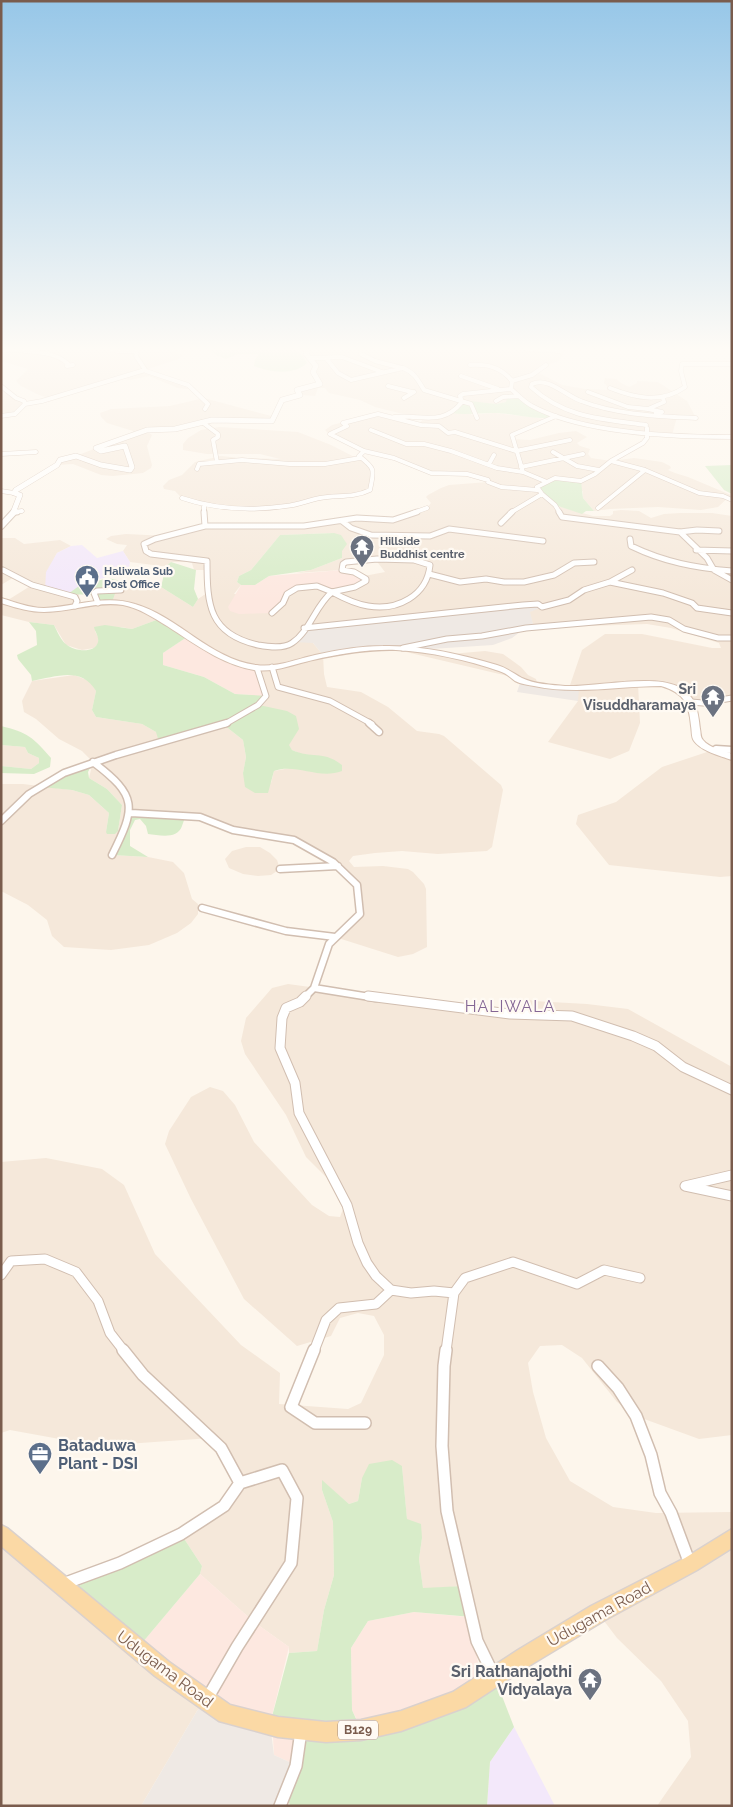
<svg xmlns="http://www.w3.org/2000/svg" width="733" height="1807" viewBox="0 0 733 1807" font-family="Raleway,sans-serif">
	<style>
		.residential { fill: #f5e8da; fill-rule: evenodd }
		.commercial { fill: #fde8e0 }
		.industrial { fill: #efe9e4 }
		.education { fill: #f3e8fa }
		.green { fill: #d8ecc9 }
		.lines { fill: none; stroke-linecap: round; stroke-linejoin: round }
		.minor-far4-casing { stroke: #d1beb0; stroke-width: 5 }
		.minor-far3-casing { stroke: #d1beb0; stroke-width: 7 }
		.minor-far2-casing { stroke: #d1beb0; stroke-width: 9 }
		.minor-far1-casing { stroke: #d1beb0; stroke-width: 11 }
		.minor-casing { stroke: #d1beb0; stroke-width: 14 }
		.tertiary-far1-casing { stroke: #d1beb0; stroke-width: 6 }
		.tertiary-casing { stroke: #d1beb0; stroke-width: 8 }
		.secondary-casing { stroke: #d6c0b0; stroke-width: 2 }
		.primary-casing { stroke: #dad1cd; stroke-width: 3 }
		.minor-far4 { stroke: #fff; stroke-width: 4 }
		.minor-far3 { stroke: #fff; stroke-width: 5 }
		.minor-far2 { stroke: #fff; stroke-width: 6 }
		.minor-far1 { stroke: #fff; stroke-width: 9 }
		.minor { stroke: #fff; stroke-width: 11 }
		.tertiary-far1 { stroke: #fff; stroke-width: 5 }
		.tertiary { stroke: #fff; stroke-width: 6 }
		.secondary { fill: #fff; fill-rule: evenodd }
		.primary { fill: #fbd9a5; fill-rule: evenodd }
		.labels { text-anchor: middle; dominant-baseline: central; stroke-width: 4.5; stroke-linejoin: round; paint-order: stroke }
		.far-worship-label { font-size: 11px; font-weight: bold; fill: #5b616d; stroke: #fffaf3; text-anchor: start }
		.far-service-label { font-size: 11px; font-weight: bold; fill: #4e5e75; stroke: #fffaf3; text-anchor: start }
		.shield { fill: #fffaf3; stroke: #a28b7f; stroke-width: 1 }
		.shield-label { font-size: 12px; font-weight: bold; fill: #7a5c4d }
		.worship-label { font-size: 14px; font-weight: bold; fill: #5b616d; stroke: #fffaf3; text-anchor: end }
		.quarter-label { font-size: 16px; letter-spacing: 1px; fill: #846695; stroke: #fffaf3 }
		.near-service-label { font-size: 16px; font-weight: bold; fill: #4e5e75; stroke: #fffaf3; text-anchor: start }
		.near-street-label { font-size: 16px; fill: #7a5c4d; stroke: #fffaf3 }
		.near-worship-label { font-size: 16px; font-weight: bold; fill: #5b616d; stroke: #fffaf3; text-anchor: end }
	</style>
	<rect width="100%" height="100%" fill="#fdf6ec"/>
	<path class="residential" d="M1 349H146L153 352 168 350 183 355 179 359 145 370 190 387 187 389 178 388 149 376 130 380 124 379V377L52 399 39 395 21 386 16 381 28 369 1 361Z
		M307 349H527L560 351 563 355 557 362 546 365 537 372 562 385 585 389 607 390V386L604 383 605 378 616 379 621 383 629 387 637 383V381L658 382 687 401 696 418 677 417 672 435 589 426 506 402 496 404 480 403 471 415 495 413 546 419 514 433 512 439 530 440 559 433 576 431 587 437 577 443 580 446 590 449 588 454 591 458 611 461 634 458 662 462 670 466 671 468 668 470 675 473 688 477 731 495 718 507 701 510 658 507 610 509 594 511 583 498V491L555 505 593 516H610L613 514V511L621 510 639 511 651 518 664 514 680 513H712L732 516V701L691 702 682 694 662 684H638L640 723 629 751 610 759 548 742 578 701 569 688 582 650 605 634H642L712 648H721L719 643 671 628 647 624 534 628 529 612 535 609 313 643 323 655 324 674 327 687 361 692 388 707 417 731 439 734 444 736 501 785 503 790 492 847 487 851 438 854 402 851 375 853 353 856 349 861 354 867 383 866 408 869 413 872 424 884 426 889 427 947 413 954 398 957 335 937 361 914 357 885 338 866 294 840 233 830 200 817 131 813 112 855 148 857 173 862 184 873 192 899 198 904V914L191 923 177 933 149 945 111 950 64 947 52 936 47 920 28 905 1 891V784H23L72 790 89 795 109 813 106 832 118 831 122 805 107 789 89 778 93 762 82 751 59 739 36 719 24 712 22 701 32 681 74 675 90 681 96 691 92 710 96 717 142 724 156 732 224 725 243 740 246 757 243 773 271 783 274 771 290 768 301 754 292 750 258 705 230 661 159 619 132 629 121 627 95 631 98 637V644L94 648 82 650 66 645 54 625 29 622 1 615V600H8L32 585 16 576 1 585V538H15L24 544 60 540 71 546 57 553 54 559 68 594H79L77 606 103 602 126 582 161 587 193 607 198 599 207 593V570H194L192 563 188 562H171L166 566H161L130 562 123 551 127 545 117 544 106 539 111 536 126 534 168 536 205 526H304L357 518 384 520 427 508 431 503 426 497 428 495 441 488 449 485 488 482 467 474 431 473 394 458 364 451 328 433 325 430 332 425 378 414 420 423 423 419 375 407 360 400 329 393 325 388H318L315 396 301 395 298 393 318 385 314 375 316 366ZM334 533 342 558 311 570 296 573 342 570 346 562 375 559 385 572 296 589 287 594H234L241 585 237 582 239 576 251 570 280 535Z
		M1 386 24 401 19 411 1 416Z
		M204 398 275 417 274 420 231 419 148 432 152 435 147 446 152 465 151 468 143 473 113 476 101 475 73 464 57 465 60 460 76 456 132 434 133 431 107 423 101 417 100 413 111 409 170 406Z
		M219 427 298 432 331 445 372 466 370 490 269 508 204 505 182 498 175 491 164 489 163 486 169 480 182 475 195 462 221 456 240 458 280 459 260 454H207L183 450V444L188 438 201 430Z
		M389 648 439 655 485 651 503 654 521 667 528 675 536 679 537 683Z
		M1 745 25 747 28 753 39 758V763L31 769 1 766Z
		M716 749 732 750V876L720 877 609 865 576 824 578 815 616 802 662 767Z
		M246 847H260L270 853 277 860 280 869 271 875 258 876 243 874 229 868 225 859 232 851Z
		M288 984 509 1014 528 999 533 1001 587 1004 628 1009 732 1067V1435L699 1439 636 1416 617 1402 582 1358 562 1345 540 1346 528 1363 533 1392 546 1438 570 1481 613 1507 656 1513 732 1512V1806H657L691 1757 688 1721 661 1681 617 1638 598 1613 495 1678 463 1586 423 1589 419 1559 422 1538 407 1520 402 1466 362 1478 358 1501 349 1504 322 1481V1490L333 1522 334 1575 324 1610 317 1651 289 1653V1647L254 1622 200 1574 202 1566 181 1534 201 1522 240 1483 211 1438 98 1446 10 1430 1 1433V1162L46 1158 102 1169 124 1185 155 1254 241 1345 280 1373 279 1404 348 1409 361 1403 384 1355V1335L374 1316 358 1313 340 1318 331 1336 297 1346 244 1299 191 1199 165 1144 169 1131 191 1097 210 1087 223 1091 235 1105 254 1142 312 1205 329 1216 340 1217 343 1209 326 1177 306 1157 286 1115 245 1054 241 1041 246 1018 272 988Z
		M1 1534 206 1701 197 1711 141 1806H1Z"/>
	<path class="commercial" d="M342 570H348L366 581 332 592 311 586 287 594 272 613 239 614 230 611 228 607 241 585H255L269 576Z
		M187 637 208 650 257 668 266 696 235 694 204 677 163 665V653Z
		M200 1574 254 1622 289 1647 270 1724 301 1730 296 1765 274 1755 273 1737 226 1714 137 1649Z
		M414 1612 469 1617 481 1678 432 1702 394 1713 357 1720 352 1710 351 1648 368 1621Z"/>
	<path class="industrial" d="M523 605 542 607 530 612 534 628 524 629 512 638 493 645 415 650 389 648 323 655 313 643 293 642 304 628Z
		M521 680 579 689 578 701 517 692Z
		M206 1701 270 1724 274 1755 296 1765 280 1806H141L197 1711Z"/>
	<path class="education" d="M82 545 97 558 123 551 130 562 129 567 125 572 86 583 68 594 45 590 46 572 57 553 71 546Z
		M514 1727 555 1806H487L490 1762Z"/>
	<path class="green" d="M208 349H295L303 356 307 363C294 376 269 372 254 366L255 360 259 354H238L226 359 216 355Z
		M519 396 525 402 556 416C537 422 514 413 494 413 479 413 466 415 451 413L461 400 496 404 506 402 507 398Z
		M732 465V494L724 490 705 466Z
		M555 478 581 481 583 498 594 511H586L582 514 555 505 537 490Z
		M334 533 341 535 347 544 342 551V558L311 570 269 576 255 585H241L237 582 239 576 251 570 280 535Z
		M171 562 196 570 194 589 198 599 193 607 161 587 166 566Z
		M108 578 126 582 117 588 112 602 98 603 94 595 68 594 79 586Z
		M159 619 187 637 163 653V665L204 677 235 694 266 696 259 705 287 711 296 716 299 729 289 745 292 750C312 759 323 750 342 765V771C319 780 296 763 274 771L268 793H255L245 787 243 773 246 757 243 740 224 725 159 742 156 732 142 724 96 717 92 710 96 691C81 666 56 677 32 681L31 675 18 659 17 655 37 645 36 631 29 622 54 625C57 631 61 641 67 645 74 651 95 654 98 642 99 636 95 632 94 627L105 625 132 629Z
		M1 726C27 732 34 738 51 758L50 767 34 774 1 773V766L31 769 39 763V758L28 753 25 747 1 745Z
		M93 762 88 772 89 778 107 789 122 805 118 831 115 834H107L106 832 109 813 89 795 72 790 41 787Z
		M131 813 188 816C183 820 184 821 182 826 177 840 159 835 148 834L146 826 140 819 135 820 130 830V846L148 857 112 855Z
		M392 1460 402 1466 407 1519 421 1524 422 1538 419 1559 423 1588 463 1586 472 1617 414 1612 368 1621 351 1648 352 1710 361 1730 495 1678 514 1727 490 1762 487 1806H291L285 1797 301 1731 270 1724 289 1653 317 1651 324 1610 334 1575 333 1522 322 1490V1480L349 1504 358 1501 362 1478 369 1464Z
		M181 1534 202 1566 200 1574 137 1649 61 1585Z"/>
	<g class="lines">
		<defs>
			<path id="minor-far4" d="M8 349C27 352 54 350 68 364L67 366 73 365
				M112 349 118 351H137L136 356 146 371 188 385 208 404 205 409
				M527 349 560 351V349
				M361 354 375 361 402 368
				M310 358 342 357 382 372
				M326 358 338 373 351 380 403 368C414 372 418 380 424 390L471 404 477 418
				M470 365C487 364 501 367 512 381L511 389C517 394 524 402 532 406 582 433 675 437 732 437
				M461 376 498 389
				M512 381 532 375 546 365
				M1 386 16 398 24 401 25 404 15 414 1 416
				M388 386 412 392
				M610 388C635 398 661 404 685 387L681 371 682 364H732
				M588 392 628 407 648 409
				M404 398 414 392
				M496 401 503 397 519 396
				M25 404 42 401 145 370
				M656 413 662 412 648 409 664 402 663 398
				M394 417C421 414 442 427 462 402L460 396 463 394 511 389
				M202 422 218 434V437L213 440 217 462
				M646 425C602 419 565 418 531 387L532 384C548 376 566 396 581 401 617 415 658 416 696 418
				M371 430 406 444H424L451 451 497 468 523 472 547 482
				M553 452 577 466 599 470
				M1 454 36 452
				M611 461 645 470 699 493 723 496 732 500
				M489 464 494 455
				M521 467 583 454
				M197 469 199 464 242 460 290 464H325L360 458
				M523 472 512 435 556 416
				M537 490 501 487 488 482V480L467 474 431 473 394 458 364 451 330 434 347 426 343 423 378 414 421 425 439 426 448 433 455 432 516 451 570 440
				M1 491 14 493
				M542 494 555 505 560 513
				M182 498C215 509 252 511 286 506 298 505 309 500 320 498 337 495 354 498 370 490 374 470 376 469 359 456L364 451
				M204 505V513
				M598 508 645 470
				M14 512 22 511
				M413 513 427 508
				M510 513 542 494 537 487 555 478 581 481 595 474 611 461 643 443 647 438V428"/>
			<path id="minor-far3" d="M14 512H17
				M204 512 205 526 155 539 144 544 146 551 151 554 207 561C207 605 209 634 258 645 269 647 283 649 292 643 310 631 315 606 332 592
				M559 512 562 517 680 532 697 530 719 531
				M342 521 351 528 371 535 430 536 449 529 543 541
				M501 523 512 512
				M205 526H304L357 518 393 520 417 512
				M680 532 707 558 714 570 732 580
				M630 539 631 546C664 562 696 568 732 571
				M696 550 732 551
				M377 559 414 560 430 565C427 596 397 611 368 606 355 604 343 598 332 592L355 587 366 581V579L354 572 342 570 343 564 346 562Z
				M3 570 32 585 75 597 77 601 75 606
				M429 574 460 582 486 579 504 582H524L554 575 574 563 594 562
				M610 582 632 570
				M98 603 94 593 97 591 121 590
				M272 613 283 603 287 594 297 588 317 586 332 592
				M304 628 523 605 538 604 542 607 569 600 584 590 610 582 663 593 692 603 697 608 732 613
				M403 648 447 639 482 636 526 628 651 617 669 620 684 629 718 638H732
				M272 667 278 687 330 701 372 724
				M691 702 703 703 732 698
				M225 724 258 705 266 696 257 668"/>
			<path id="minor-far2" d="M369 723 379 732
				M716 749 732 750
				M93 762C138 796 136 807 112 855
				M131 813 200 817 233 830 294 840 333 862 357 885 360 914 329 944 314 988 304 998
				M1 821 29 794 64 773 116 755 227 723
				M280 869 338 866
				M202 908 286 931 335 937
				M314 988 376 998"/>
			<path id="minor-far1" d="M306 996 300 1002 286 1008 282 1018 280 1048 295 1083 299 1113 347 1205 358 1243 367 1263 376 1276 391 1290 411 1293 434 1291 454 1293
				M368 996 510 1014 572 1016 633 1036 656 1046 683 1067 732 1090
				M732 1175 685 1186 732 1196
				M1 1275 11 1261 45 1259 76 1272 98 1301 110 1333 124 1351
				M314 1351 326 1320 339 1308 376 1304 391 1290
				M446 1351 454 1293 465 1278 513 1262 577 1284 604 1270 640 1278"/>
			<path id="minor" d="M123 1350 143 1375 221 1448 240 1483 282 1470 297 1498 291 1563 237 1647 207 1699
				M314 1350 291 1407 315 1423H365
				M446 1350 444 1366 442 1446 447 1511 477 1641 494 1676
				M598 1366 618 1388 636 1416 651 1455 660 1493 671 1513 690 1564
				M63 1584 120 1563 181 1534 224 1506 240 1483
				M280 1806 296 1766 301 1731"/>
			<path id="tertiary-far1" d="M13 513 20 495 14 493 16 490 57 465 60 460 76 456 101 465 130 470 132 467 125 446 101 451 96 448 147 430 175 429 212 420 272 421 282 400 300 395 297 390 320 384 313 372 316 366 306 354 307 349"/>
			<path id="tertiary" d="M1 526 14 512"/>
			<path id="secondary" d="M1 598C15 602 29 608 44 608 75 607 104 594 135 604 179 617 210 659 256 665 276 668 297 659 315 655 337 650 360 646 383 646 420 645 461 654 497 665 507 668 513 673 522 678 534 684 552 685 565 686 595 687 651 674 677 686 696 695 698 710 700 729 701 733 700 737 703 740 709 748 723 750 732 754V760C720 756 701 751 694 741 691 737 692 730 691 726 689 703 684 693 661 686 619 686 576 695 534 686 528 685 521 684 515 681 510 677 506 673 499 671 467 660 430 652 396 650 368 649 340 654 313 660 295 664 273 673 254 670 221 664 195 644 167 626 154 618 139 608 123 605 96 601 71 612 44 612 30 612 17 608 4 604L1 603Z"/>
			<path id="primary" d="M1 1525 7 1528 169 1662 230 1705 278 1717 326 1722 361 1720 401 1711 453 1692 518 1650 591 1606 685 1558 732 1529V1548L697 1570 605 1620 532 1664 466 1707 401 1731 361 1740 326 1742 278 1737 219 1721 155 1676 1 1546Z"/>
		</defs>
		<use href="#minor-far4" class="minor-far4-casing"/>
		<use href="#minor-far3" class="minor-far3-casing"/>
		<use href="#minor-far2" class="minor-far2-casing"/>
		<use href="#minor-far1" class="minor-far1-casing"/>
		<use href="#minor" class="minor-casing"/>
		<use href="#tertiary-far1" class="tertiary-far1-casing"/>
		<use href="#tertiary" class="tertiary-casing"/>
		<use href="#secondary" class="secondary-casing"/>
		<use href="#primary" class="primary-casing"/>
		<use href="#minor-far4" class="minor-far4"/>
		<use href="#minor-far3" class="minor-far3"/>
		<use href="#minor-far2" class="minor-far2"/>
		<use href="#minor-far1" class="minor-far1"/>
		<use href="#minor" class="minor"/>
		<use href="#tertiary-far1" class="tertiary-far1"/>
		<use href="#tertiary" class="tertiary"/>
		<use href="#secondary" class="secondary"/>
		<use href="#primary" class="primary"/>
	</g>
	<linearGradient id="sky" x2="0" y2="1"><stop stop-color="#97c7e8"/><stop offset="0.58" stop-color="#fefbf6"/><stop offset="1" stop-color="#fefbf6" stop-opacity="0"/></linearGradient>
	<rect width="733" height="602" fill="url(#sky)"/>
	<defs>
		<symbol id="temple-pin" viewBox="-11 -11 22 30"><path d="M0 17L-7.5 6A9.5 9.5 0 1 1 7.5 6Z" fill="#6b7280" stroke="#fffaf3"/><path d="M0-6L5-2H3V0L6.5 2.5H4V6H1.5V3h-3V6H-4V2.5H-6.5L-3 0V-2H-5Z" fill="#fff"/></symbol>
		<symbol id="civic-pin" viewBox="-11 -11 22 30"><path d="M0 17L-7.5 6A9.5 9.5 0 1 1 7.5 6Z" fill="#5c6f8a" stroke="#fffaf3"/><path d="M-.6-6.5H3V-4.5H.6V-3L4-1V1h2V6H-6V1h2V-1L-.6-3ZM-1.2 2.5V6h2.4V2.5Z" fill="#fff"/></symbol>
		<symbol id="office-pin" viewBox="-11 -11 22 30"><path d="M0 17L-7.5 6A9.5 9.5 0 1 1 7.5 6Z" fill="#5c6f8a" stroke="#fffaf3"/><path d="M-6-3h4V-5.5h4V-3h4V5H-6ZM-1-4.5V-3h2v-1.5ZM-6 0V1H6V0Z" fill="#fff"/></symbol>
	</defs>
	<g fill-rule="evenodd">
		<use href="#temple-pin" x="348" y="533" width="28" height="38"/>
		<use href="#civic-pin" x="73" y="563" width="28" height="38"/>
		<use href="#temple-pin" x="699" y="683" width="28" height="38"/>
		<use href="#office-pin" x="26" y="1440" width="28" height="38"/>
		<use href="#temple-pin" x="576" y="1666" width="28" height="38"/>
	</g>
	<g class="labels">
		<g class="far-worship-label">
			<text x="380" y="541">Hillside<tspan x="380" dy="13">Buddhist centre</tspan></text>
		</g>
		<g class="far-service-label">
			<text x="104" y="571">Haliwala Sub<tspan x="104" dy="13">Post Office</tspan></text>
		</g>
		<rect class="shield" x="338" y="1720.5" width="40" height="19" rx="4"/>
		<g class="shield-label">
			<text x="358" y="1730">B129</text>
		</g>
		<g class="worship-label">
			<text x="696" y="689">Sri<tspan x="696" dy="16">Visuddharamaya</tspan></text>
		</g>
		<g class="quarter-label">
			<text x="510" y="1006">HALIWALA</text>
		</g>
		<g class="near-service-label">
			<text x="58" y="1445">Bataduwa<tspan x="58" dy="18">Plant - DSI</tspan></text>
		</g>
		<g class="near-street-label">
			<text transform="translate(599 1614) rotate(-29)">Udugama Road</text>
			<text transform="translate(165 1669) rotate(37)">Udugama Road</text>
		</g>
		<g class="near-worship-label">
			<text x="572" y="1671">Sri Rathanajothi<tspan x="572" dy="18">Vidyalaya</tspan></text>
		</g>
	</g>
	<rect width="733" height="1807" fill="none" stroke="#7a5c4d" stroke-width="5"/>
</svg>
